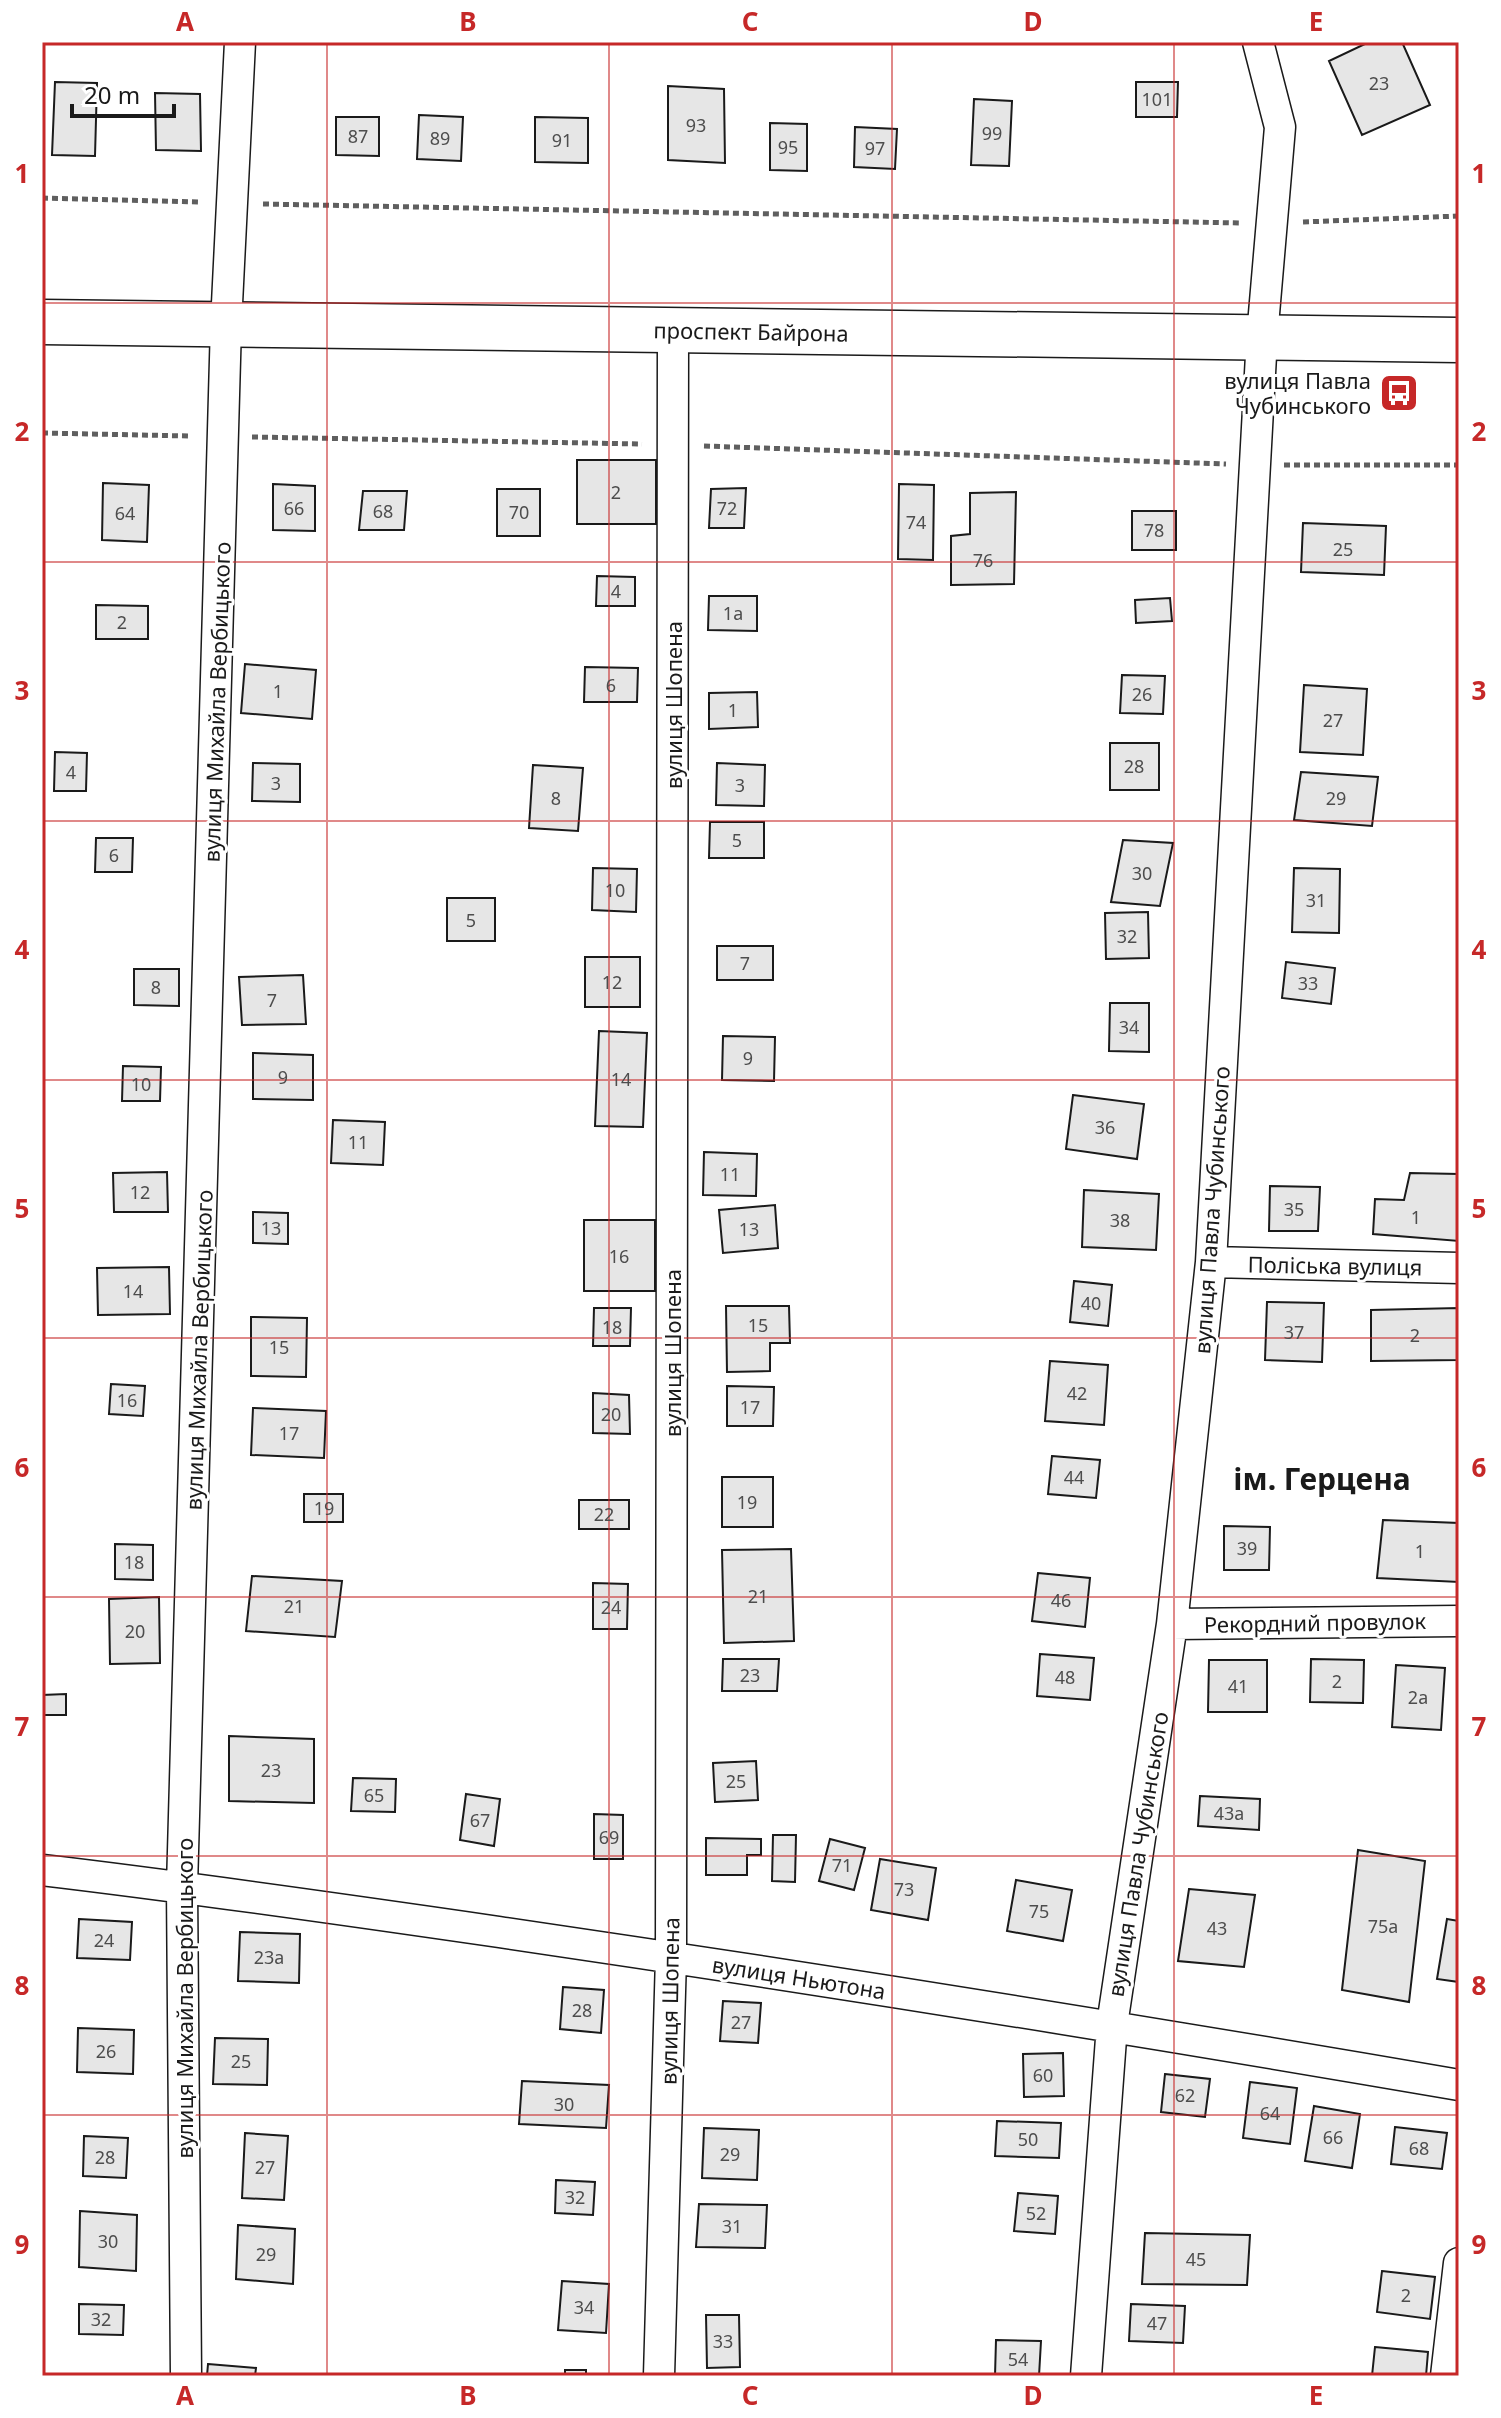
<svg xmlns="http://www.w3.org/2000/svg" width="1501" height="2418" viewBox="0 0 1501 2418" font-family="'Noto Sans',sans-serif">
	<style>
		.building { fill: #e6e6e6; stroke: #1a1a1a; stroke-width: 2 }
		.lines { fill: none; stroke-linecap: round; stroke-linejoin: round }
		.street-casing { stroke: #1a1a1a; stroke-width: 33 }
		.primary-casing { stroke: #1a1a1a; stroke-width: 47 }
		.path { stroke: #5f5f5f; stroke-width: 5; stroke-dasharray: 6 4; stroke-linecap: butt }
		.street { stroke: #fff; stroke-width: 30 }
		.primary { stroke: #fff; stroke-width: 44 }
		.grid { fill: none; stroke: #c62828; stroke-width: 2; stroke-opacity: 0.55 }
		.labels { text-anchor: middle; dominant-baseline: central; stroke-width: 6; stroke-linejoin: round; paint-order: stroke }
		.number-label { font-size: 18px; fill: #4d4d4d }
		.street-label { font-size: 22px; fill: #1a1a1a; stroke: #fff }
		.poi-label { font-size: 22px; fill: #1a1a1a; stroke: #fff; text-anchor: end }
		.district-label { font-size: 30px; font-weight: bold; fill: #1a1a1a; stroke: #fff }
		.neatline { fill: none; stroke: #c62828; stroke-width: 3 }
		.grid-label { font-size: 26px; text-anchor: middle; font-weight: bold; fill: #c62828 }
	</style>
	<rect width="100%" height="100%" fill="#fff"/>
	<path class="building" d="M1369 42H1402L1430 105 1362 135 1329 61Z
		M55 82 97 83 95 156 52 155Z
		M1136 82H1178L1177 117H1136Z
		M668 86 724 89 725 163 668 160Z
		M155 93 200 94 201 151 156 150Z
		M974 99 1012 101 1009 166 971 165Z
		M419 115 463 117 461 161 417 159Z
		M336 117H379V156L336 155Z
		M535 117 588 118V163L535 162Z
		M770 123 807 124V171L770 170Z
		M855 127 897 129 895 169 854 167Z
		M577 460H656V524H577Z
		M103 483 149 485 147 542 102 540Z
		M273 484 315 486V531L273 530Z
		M899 484 934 485 933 560 898 559Z
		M746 488 744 528H709L711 489Z
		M497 489H540V536H497Z
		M363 491H407L404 530H359Z
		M1016 492 1014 584 951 585V536L970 534V493Z
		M1132 511H1176V550H1132Z
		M1303 523 1386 526 1384 575 1301 572Z
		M597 576 635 577V606H596Z
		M709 596H757V631L708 630Z
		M1170 598 1172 621 1136 623 1135 600Z
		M96 605 148 606V639H96Z
		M245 664 316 670 312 719 241 713Z
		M585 667 638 668 637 702H584Z
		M1122 675 1165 676 1163 714 1120 713Z
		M1304 685 1367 689 1363 755 1300 752Z
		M757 692 758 727 709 729V693Z
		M1110 743H1159V790H1110Z
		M55 752 87 753 86 791H54Z
		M253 763 300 764V802L252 801Z
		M717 763 765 765 764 806 716 805Z
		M533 765 583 768 578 831 529 828Z
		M1301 772 1378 777 1372 826 1294 820Z
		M710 822H764V858H709Z
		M96 838H133L132 872H95Z
		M1123 840 1173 843 1160 906 1111 902Z
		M593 868 637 869 636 912 592 910Z
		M1294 868 1340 869 1339 933 1292 932Z
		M447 898H495V941H447Z
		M1148 912 1149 958 1106 959 1105 913Z
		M717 946H773V980H717Z
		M585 957H640V1007H585Z
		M1286 962 1335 968 1331 1004 1282 998Z
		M134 969H179V1006L134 1005Z
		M303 975 306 1024 242 1025 239 977Z
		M1110 1003H1149V1052L1109 1051Z
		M599 1031 647 1033 643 1127 595 1126Z
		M723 1036 775 1037 774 1081 722 1080Z
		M253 1053 313 1055V1100L253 1099Z
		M123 1066 161 1067 160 1101H122Z
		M1073 1095 1144 1104 1137 1159 1066 1149Z
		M333 1120 385 1122 383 1165 331 1163Z
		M704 1152 757 1154 756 1196 703 1195Z
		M167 1172 168 1212H114L113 1173Z
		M1410 1173 1459 1174V1241L1373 1234 1375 1199 1404 1200Z
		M1270 1186 1320 1187 1318 1231H1269Z
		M1084 1190 1159 1194 1156 1250 1082 1247Z
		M775 1205 778 1248 723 1253 719 1210Z
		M253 1212 288 1213V1244L253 1243Z
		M584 1220H655V1291H584Z
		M169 1267 170 1314 98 1315 97 1268Z
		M1074 1281 1112 1285 1108 1326 1070 1322Z
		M1267 1302 1324 1303 1322 1362 1265 1360Z
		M726 1306H789L790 1343H770V1371L727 1372Z
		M594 1308H631L630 1346H593Z
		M1459 1308V1360L1371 1361V1310Z
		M251 1317 307 1318 306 1377 251 1376Z
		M1050 1361 1108 1365 1104 1425 1045 1421Z
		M111 1384 145 1386 143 1416 109 1414Z
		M727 1386 774 1387 773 1426H727Z
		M593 1393 629 1395 630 1434 593 1433Z
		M253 1408 326 1411 324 1458 251 1455Z
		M1052 1456 1100 1460 1096 1498 1048 1494Z
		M722 1477H773V1527H722Z
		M304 1494H343V1522H304Z
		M579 1500H629V1529H579Z
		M1383 1520 1459 1523V1582L1377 1578Z
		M1224 1526 1270 1527 1269 1570H1224Z
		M115 1544 153 1545V1580L115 1579Z
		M791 1549 794 1641 724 1643 722 1550Z
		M1038 1573 1090 1578 1085 1627 1032 1621Z
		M252 1576 342 1581 335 1637 246 1631Z
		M593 1583 628 1584 627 1629H593Z
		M159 1597 160 1663 110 1664 109 1599Z
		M1040 1654 1094 1658 1090 1700 1037 1696Z
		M723 1659H779L777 1691H722Z
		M1311 1659 1364 1660 1363 1703 1310 1702Z
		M1209 1660H1267V1712H1208Z
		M1396 1665 1445 1668 1441 1730 1392 1727Z
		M66 1694V1715H42V1695Z
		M229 1736 314 1739V1803L229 1801Z
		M756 1761 758 1800 715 1802 713 1763Z
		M353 1778 396 1779 395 1812 351 1811Z
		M466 1794 500 1799 494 1846 460 1840Z
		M1200 1796 1260 1799 1259 1830 1198 1826Z
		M594 1814 623 1815V1859H594Z
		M773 1835H796L795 1882 772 1881Z
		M706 1838 761 1839V1855H747V1875H706Z
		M830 1839 865 1848 854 1890 819 1881Z
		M1358 1850 1425 1861 1409 2002 1342 1990Z
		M880 1859 936 1868 928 1920 871 1910Z
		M1016 1880 1072 1890 1063 1941 1007 1931Z
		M1189 1889 1255 1895 1244 1967 1178 1961Z
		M79 1919 132 1922 130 1960 77 1958Z
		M1447 1919 1459 1921V1982L1437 1979Z
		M240 1932 300 1934 299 1983 238 1981Z
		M563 1987 604 1990 601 2033 560 2029Z
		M723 2001 761 2003 758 2043 720 2041Z
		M78 2028 134 2030 133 2074 77 2072Z
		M215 2038 268 2039 267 2085 213 2084Z
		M1063 2053 1064 2096 1024 2097 1023 2054Z
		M1165 2074 1210 2079 1205 2117 1161 2112Z
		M522 2081 609 2085 606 2128 519 2124Z
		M1250 2082 1297 2088 1290 2144 1243 2138Z
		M1314 2106 1360 2114 1352 2168 1305 2161Z
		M997 2121 1061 2123 1059 2158 995 2156Z
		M1395 2127 1447 2133 1442 2169 1391 2164Z
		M704 2128 759 2130 757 2180 702 2178Z
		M245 2133 288 2136 284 2200 242 2198Z
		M84 2136 128 2138 126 2178 83 2176Z
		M556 2180 595 2182 593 2215 555 2213Z
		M1018 2193 1058 2196 1055 2234 1014 2231Z
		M699 2204 767 2205 765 2248 696 2247Z
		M80 2211 137 2215 136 2271 79 2267Z
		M238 2225 295 2229 293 2284 236 2279Z
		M1145 2233 1250 2235 1247 2285 1142 2284Z
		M1382 2271 1435 2277 1430 2319 1377 2312Z
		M562 2281 609 2284 606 2333 558 2330Z
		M79 2304 124 2305 123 2335 79 2334Z
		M1131 2304 1185 2306 1183 2343 1129 2341Z
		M706 2315H739L740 2367 707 2368Z
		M996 2340 1041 2341 1039 2376H995Z
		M1375 2347 1428 2352 1426 2376H1372Z
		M208 2364 256 2368 255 2376H207Z
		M565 2370H586V2376H565Z"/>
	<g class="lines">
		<defs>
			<path id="street" d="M1211 1262 1459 1268
				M1172 1624 1459 1621
				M42 1870C195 1888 347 1910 499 1932 820 1979 1139 2030 1459 2085
				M186 2376 182 1887 226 324 240 42
				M659 2376 671 1957 673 330
				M1086 2376 1112 2025 1172 1624 1211 1262 1262 337 1280 127 1258 42
				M1446 2376 1459 2263"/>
			<path id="primary" d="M42 322 1459 340"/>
		</defs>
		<use href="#street" class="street-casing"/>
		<use href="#primary" class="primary-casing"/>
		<path class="path" d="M42 198 201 202
			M263 204 1241 223
			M1303 222 1459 216
			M42 433 190 436
			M252 437 642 444
			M704 446 1226 464
			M1284 465H1459"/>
		<use href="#street" class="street"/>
		<use href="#primary" class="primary"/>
	</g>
	<path class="grid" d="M327 42V2376M609 42V2376M892 42V2376M1174 42V2376M42 303H1459M42 562H1459M42 821H1459M42 1080H1459M42 1338H1459M42 1597H1459M42 1856H1459M42 2115H1459"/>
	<defs>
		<symbol id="bus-square" viewBox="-11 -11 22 22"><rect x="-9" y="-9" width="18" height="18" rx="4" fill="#c62828" stroke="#fff"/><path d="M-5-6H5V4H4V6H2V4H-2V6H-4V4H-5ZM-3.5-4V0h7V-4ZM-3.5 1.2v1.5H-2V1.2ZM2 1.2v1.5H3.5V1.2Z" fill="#fff"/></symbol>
	</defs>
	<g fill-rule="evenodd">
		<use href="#bus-square" x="1377" y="371" width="44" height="44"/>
	</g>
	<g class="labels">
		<g class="number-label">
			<text x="1379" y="83">23</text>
			<text x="1157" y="99">101</text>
			<text x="696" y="125">93</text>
			<text x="992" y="133">99</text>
			<text x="358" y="136">87</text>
			<text x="440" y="138">89</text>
			<text x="562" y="140">91</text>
			<text x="788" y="147">95</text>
			<text x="875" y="148">97</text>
			<text x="616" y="492">2</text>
			<text x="294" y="508">66</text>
			<text x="727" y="508">72</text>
			<text x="383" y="511">68</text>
			<text x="519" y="512">70</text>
			<text x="125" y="513">64</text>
			<text x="916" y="522">74</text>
			<text x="1154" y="530">78</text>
			<text x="1343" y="549">25</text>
			<text x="983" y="560">76</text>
			<text x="616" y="591">4</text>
			<text x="733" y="613">1а</text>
			<text x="122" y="622">2</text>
			<text x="611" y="685">6</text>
			<text x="278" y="691">1</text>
			<text x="1142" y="694">26</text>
			<text x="733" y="710">1</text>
			<text x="1333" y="720">27</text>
			<text x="1134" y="766">28</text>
			<text x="71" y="772">4</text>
			<text x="276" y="783">3</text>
			<text x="740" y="785">3</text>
			<text x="556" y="798">8</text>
			<text x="1336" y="798">29</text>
			<text x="737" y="840">5</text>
			<text x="114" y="855">6</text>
			<text x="1142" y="873">30</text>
			<text x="615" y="890">10</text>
			<text x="1316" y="900">31</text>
			<text x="471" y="920">5</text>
			<text x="1127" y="936">32</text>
			<text x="745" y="963">7</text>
			<text x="612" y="982">12</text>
			<text x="1308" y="983">33</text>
			<text x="156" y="987">8</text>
			<text x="272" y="1000">7</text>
			<text x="1129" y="1027">34</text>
			<text x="748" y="1058">9</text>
			<text x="283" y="1077">9</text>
			<text x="621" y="1079">14</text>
			<text x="141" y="1084">10</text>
			<text x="1105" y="1127">36</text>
			<text x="358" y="1142">11</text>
			<text x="730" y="1174">11</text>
			<text x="140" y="1192">12</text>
			<text x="1294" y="1209">35</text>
			<text x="1416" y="1217">1</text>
			<text x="1120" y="1220">38</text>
			<text x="271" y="1228">13</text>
			<text x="749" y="1229">13</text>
			<text x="619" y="1256">16</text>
			<text x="133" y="1291">14</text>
			<text x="1091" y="1303">40</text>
			<text x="758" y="1325">15</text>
			<text x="612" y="1327">18</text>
			<text x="1294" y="1332">37</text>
			<text x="1415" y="1335">2</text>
			<text x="279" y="1347">15</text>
			<text x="1077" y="1393">42</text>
			<text x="127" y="1400">16</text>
			<text x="750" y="1407">17</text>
			<text x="611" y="1414">20</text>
			<text x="289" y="1433">17</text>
			<text x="1074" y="1477">44</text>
			<text x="747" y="1502">19</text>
			<text x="324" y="1508">19</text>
			<text x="604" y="1514">22</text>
			<text x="1247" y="1548">39</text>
			<text x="1420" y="1551">1</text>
			<text x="134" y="1562">18</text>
			<text x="758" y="1596">21</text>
			<text x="1061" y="1600">46</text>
			<text x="294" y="1606">21</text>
			<text x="611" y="1607">24</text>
			<text x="135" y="1631">20</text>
			<text x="750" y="1675">23</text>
			<text x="1065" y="1677">48</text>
			<text x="1337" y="1681">2</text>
			<text x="1238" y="1686">41</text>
			<text x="1418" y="1697">2а</text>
			<text x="271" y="1770">23</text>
			<text x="736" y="1781">25</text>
			<text x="374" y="1795">65</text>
			<text x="1229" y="1813">43а</text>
			<text x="480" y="1820">67</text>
			<text x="609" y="1837">69</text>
			<text x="842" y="1865">71</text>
			<text x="904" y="1889">73</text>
			<text x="1039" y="1911">75</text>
			<text x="1383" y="1926">75а</text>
			<text x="1217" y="1928">43</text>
			<text x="104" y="1940">24</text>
			<text x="269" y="1957">23а</text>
			<text x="582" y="2010">28</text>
			<text x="741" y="2022">27</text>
			<text x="106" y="2051">26</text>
			<text x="241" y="2061">25</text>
			<text x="1043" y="2075">60</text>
			<text x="1185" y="2095">62</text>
			<text x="564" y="2104">30</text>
			<text x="1270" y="2113">64</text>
			<text x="1333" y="2137">66</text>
			<text x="1028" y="2139">50</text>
			<text x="1419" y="2148">68</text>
			<text x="730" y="2154">29</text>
			<text x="105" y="2157">28</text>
			<text x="265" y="2167">27</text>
			<text x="575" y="2197">32</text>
			<text x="1036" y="2213">52</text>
			<text x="732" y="2226">31</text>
			<text x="108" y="2241">30</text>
			<text x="266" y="2254">29</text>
			<text x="1196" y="2259">45</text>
			<text x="1406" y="2295">2</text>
			<text x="584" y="2307">34</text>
			<text x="101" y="2319">32</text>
			<text x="1157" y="2323">47</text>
			<text x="723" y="2341">33</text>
			<text x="1018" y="2359">54</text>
		</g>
		<g class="street-label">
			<text transform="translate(751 331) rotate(1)">проспект Байрона</text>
			<text transform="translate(216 702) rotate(-88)">вулиця Михайла Вербицького</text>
			<text transform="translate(673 705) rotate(-90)">вулиця Шопена</text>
			<text transform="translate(1211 1210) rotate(-86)">вулиця Павла Чубинського</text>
			<text transform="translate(1335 1265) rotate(1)">Поліська вулиця</text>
			<text transform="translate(198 1350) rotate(-88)">вулиця Михайла Вербицького</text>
			<text transform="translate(672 1353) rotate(-90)">вулиця Шопена</text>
			<text transform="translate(1315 1622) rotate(-1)">Рекордний провулок</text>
			<text transform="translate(1137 1854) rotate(-81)">вулиця Павла Чубинського</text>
			<text transform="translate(799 1977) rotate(9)">вулиця Ньютона</text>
			<text transform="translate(184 1998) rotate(-90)">вулиця Михайла Вербицького</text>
			<text transform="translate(669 2001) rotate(-89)">вулиця Шопена</text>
		</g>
		<g class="poi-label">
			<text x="1371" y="380">вулиця Павла<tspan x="1371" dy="25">Чубинського</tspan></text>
		</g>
		<g class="district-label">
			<text x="1322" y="1478">ім. Герцена</text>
		</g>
	</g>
	<rect width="1501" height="2418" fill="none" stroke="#ffffff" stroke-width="88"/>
	<path d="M72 104v12h102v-12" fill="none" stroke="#1a1a1a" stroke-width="4"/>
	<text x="84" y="104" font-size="24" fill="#1a1a1a" stroke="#ffffff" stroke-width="6" paint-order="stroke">20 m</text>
	<rect x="44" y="44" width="1413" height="2330" class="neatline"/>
	<g class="grid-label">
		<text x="185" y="31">A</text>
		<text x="468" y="31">B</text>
		<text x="750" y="31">C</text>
		<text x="1033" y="31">D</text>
		<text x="1316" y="31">E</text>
		<text x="22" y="183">1</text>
		<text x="1479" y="183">1</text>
		<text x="22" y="441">2</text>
		<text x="1479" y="441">2</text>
		<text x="22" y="700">3</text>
		<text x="1479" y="700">3</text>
		<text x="22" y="959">4</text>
		<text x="1479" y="959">4</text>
		<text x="22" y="1218">5</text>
		<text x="1479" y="1218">5</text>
		<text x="22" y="1477">6</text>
		<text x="1479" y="1477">6</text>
		<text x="22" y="1736">7</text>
		<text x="1479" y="1736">7</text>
		<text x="22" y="1995">8</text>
		<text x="1479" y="1995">8</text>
		<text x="22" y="2254">9</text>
		<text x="1479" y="2254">9</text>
		<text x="185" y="2405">A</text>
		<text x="468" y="2405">B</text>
		<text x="750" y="2405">C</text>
		<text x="1033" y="2405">D</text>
		<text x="1316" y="2405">E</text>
	</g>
</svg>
